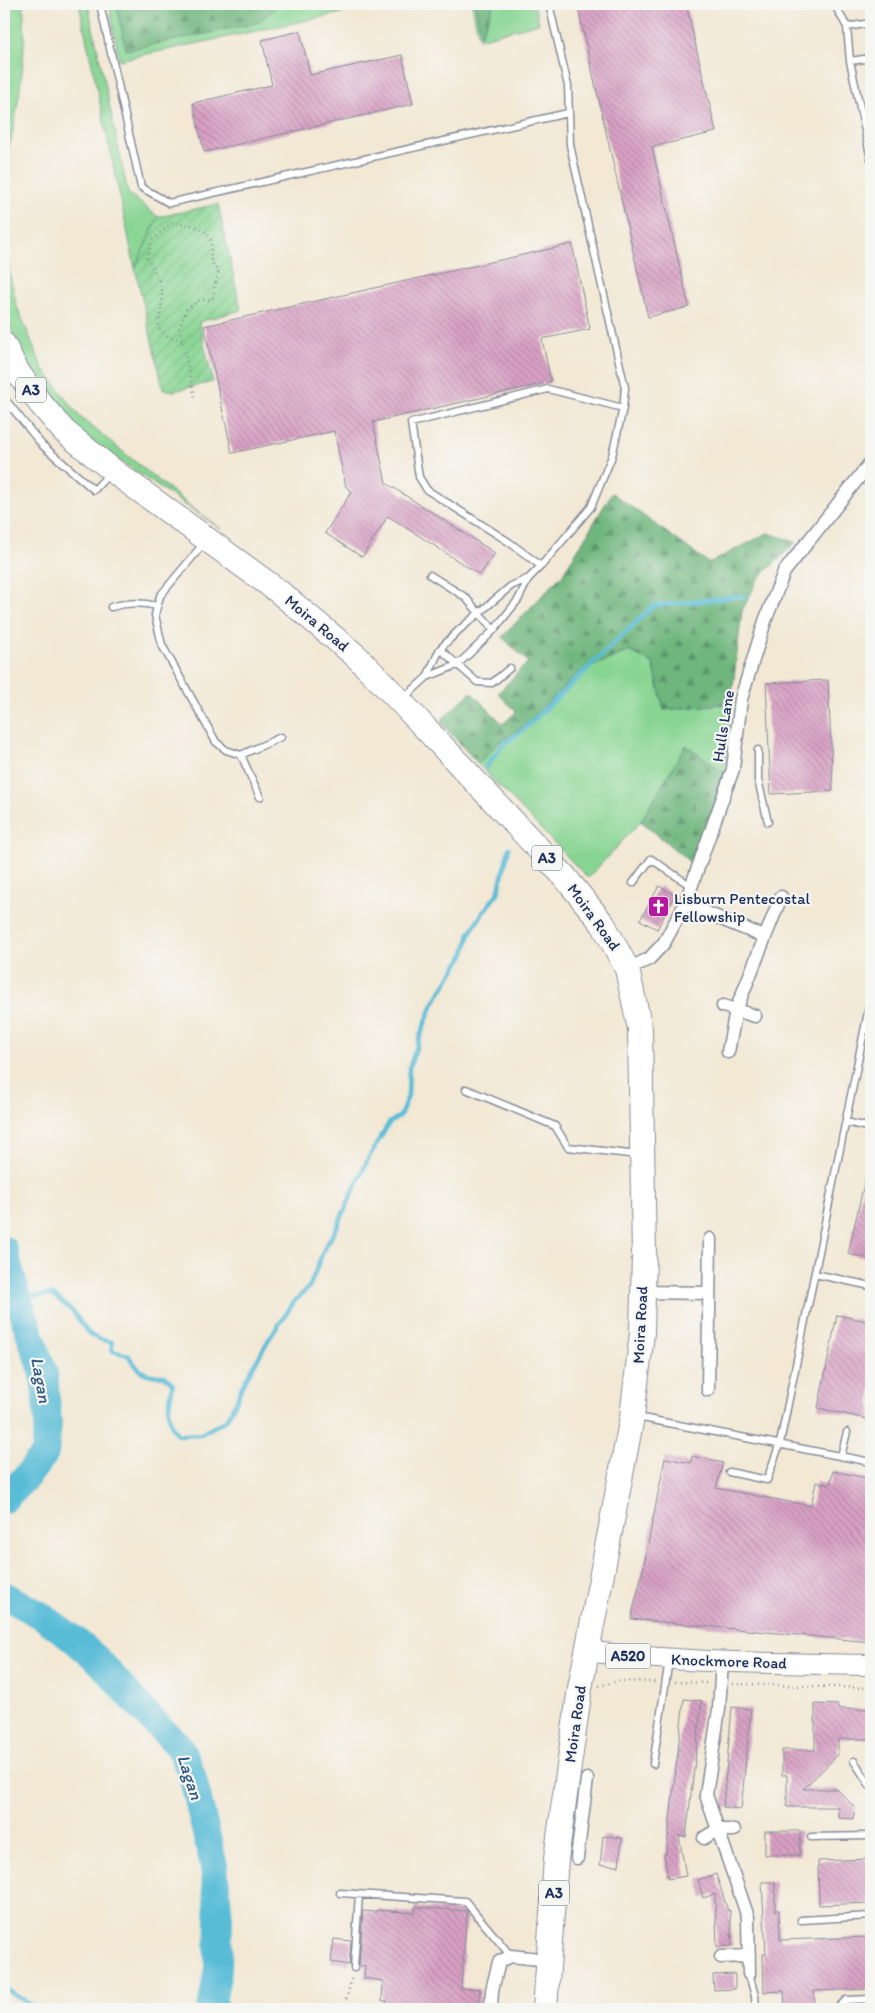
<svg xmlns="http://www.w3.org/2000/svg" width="875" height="2013" viewBox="0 0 875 2013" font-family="Itim,sans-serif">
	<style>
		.grass { fill: #88d593; stroke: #528278 }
		.forest { fill: url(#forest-firs); stroke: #44726e }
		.garden { fill: url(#garden-furrows); stroke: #528278 }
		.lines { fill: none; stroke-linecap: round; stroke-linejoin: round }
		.stream { stroke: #58bcd7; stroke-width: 4.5 }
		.river { stroke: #58bcd7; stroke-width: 28 }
		.building { fill: url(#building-back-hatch) }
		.lane-casing { stroke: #868c99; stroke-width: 9 }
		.street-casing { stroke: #868c99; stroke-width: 15 }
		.primary-casing { stroke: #868c99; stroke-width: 22 }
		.highway-casing { stroke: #868c99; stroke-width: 26 }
		.path { stroke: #868c99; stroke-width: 2.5; stroke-dasharray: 1 4; stroke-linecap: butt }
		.lane { stroke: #fff; stroke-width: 6 }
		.street { stroke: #fff; stroke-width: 12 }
		.primary { stroke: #fff; stroke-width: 20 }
		.highway { stroke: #fff; stroke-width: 24 }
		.labels { text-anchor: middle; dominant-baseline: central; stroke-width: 4.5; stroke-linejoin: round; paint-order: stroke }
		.shield { fill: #f6f6f2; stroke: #5d6b8a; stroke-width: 1 }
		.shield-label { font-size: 15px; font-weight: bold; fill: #1b2f5e }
		.street-label { font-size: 16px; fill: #1b2f5e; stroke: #f6f6f2 }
		.poi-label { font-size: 16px; fill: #1b2f5e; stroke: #f6f6f2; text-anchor: start }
		.water-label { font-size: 18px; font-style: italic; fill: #2d5982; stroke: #f6f6f2 }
	</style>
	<defs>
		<pattern id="forest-firs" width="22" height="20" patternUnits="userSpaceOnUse" patternTransform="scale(1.25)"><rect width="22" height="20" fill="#6eb67d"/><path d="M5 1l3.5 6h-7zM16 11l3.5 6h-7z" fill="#5a946a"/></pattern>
		<pattern id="garden-furrows" width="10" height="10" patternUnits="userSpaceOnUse" patternTransform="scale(1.25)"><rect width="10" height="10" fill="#88d593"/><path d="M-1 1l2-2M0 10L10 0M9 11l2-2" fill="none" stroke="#75b781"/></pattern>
		<pattern id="building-back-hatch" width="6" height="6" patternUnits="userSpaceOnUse" patternTransform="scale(1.25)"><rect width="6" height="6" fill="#d9a1c5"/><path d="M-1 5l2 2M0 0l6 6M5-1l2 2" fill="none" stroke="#af84a3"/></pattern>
	</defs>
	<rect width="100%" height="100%" fill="#f6f6f2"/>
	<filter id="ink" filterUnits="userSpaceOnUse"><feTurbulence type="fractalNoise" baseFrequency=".02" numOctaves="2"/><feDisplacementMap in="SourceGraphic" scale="10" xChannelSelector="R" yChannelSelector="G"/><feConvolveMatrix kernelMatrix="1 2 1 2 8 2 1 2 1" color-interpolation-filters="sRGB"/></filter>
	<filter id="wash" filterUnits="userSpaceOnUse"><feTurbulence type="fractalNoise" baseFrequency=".0096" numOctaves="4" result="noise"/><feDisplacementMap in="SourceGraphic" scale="20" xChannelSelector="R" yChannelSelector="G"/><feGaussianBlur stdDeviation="1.12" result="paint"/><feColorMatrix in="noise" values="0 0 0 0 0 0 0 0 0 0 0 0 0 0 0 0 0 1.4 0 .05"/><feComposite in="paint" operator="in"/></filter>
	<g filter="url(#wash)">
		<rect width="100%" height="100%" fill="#f2e8d4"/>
		<path class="grass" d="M9 4H23C28 47 19 102 10 145L4 144V90L11 28Z
			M79 4H88L128 193 158 217 135 268Z
			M109 4H384L119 60Z
			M472 4H534L539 23 479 39Z
			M4 244 16 304 42 367 80 417 190 506 221 529 85 437 48 397 17 346 4 308Z
			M629 651 653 663 664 710 731 703 724 773 686 745 641 821 588 878 478 764 499 742 523 727 579 672Z"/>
		<path class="forest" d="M116 4H273L274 9 257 23 126 50Z
			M475 4H494L481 35Z
			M612 493 709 563 768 533 796 542 758 579 742 611 731 703 664 710 653 663 629 651 579 672 523 727 499 742 478 764 440 721 471 692 503 724 516 712 498 693 528 662 502 637 563 574Z
			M686 745 724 773 707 832 692 864 641 821Z"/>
		<path class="garden" d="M218 204 241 310 199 322 213 382 174 391 163 389 135 268 158 217Z"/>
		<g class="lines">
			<path class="stream" d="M486 767 503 744 523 730 653 606 744 596
				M17 1297 53 1295C60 1301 69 1307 75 1314 89 1334 86 1337 112 1342V1351L128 1355C140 1373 144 1376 165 1376L173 1385C169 1403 164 1420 178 1435L201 1434 226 1420 237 1400 241 1388 269 1339 294 1302 310 1286 324 1249 335 1231 369 1157 389 1123 400 1116 408 1096 409 1068 422 1031 433 1004 465 953 470 933 484 911 498 893 509 848
				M4 1988 37 2009"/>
			<path class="river" d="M4 1250 17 1297 44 1374 48 1423 45 1453 27 1476 4 1499
				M4 1595 42 1616 71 1637 98 1660 152 1720 179 1746 192 1775 214 1866 219 1919 218 1969 211 2009"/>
		</g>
		<g id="blocks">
			<path class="building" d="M577 4H686L716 132 652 147 689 307 648 317Z
				M300 31 310 75 402 55 413 104 204 152 193 103 272 85 262 40Z
				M572 244 590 329 542 339 551 382 373 422 386 483 495 553 480 575 388 516 362 557 325 533 352 491 346 487 334 431 232 453 204 326Z
				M828 680 833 791 771 794 766 683Z
				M659 886 675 895 657 929 640 920Z
				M866 1175 871 1176V1259L848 1254Z
				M837 1315 871 1322V1420L818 1408Z
				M692 1456 723 1463 716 1488 811 1506 816 1482 830 1485 833 1471 871 1479V1642L631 1619 644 1565 665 1458 691 1463Z
				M684 1699 702 1701 686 1837 679 1836 686 1876 668 1879 664 1854H666Z
				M815 1704 838 1705V1709H871V1739H838V1755L803 1789H837L855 1808 853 1819 838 1818V1807H787V1775H782V1750H815Z
				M732 1707 751 1709 741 1809 723 1807Z
				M765 1831H800V1855H765Z
				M603 1836 622 1838 619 1866 600 1865Z
				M871 1859V1903L819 1905 818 1861Z
				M716 1874 728 1911 730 1910 732 1946 717 1947 715 1894 703 1898 698 1880Z
				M762 1882H775V1910H779L780 1940 871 1937V1989L814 1991 815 2009H785L784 1991 764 1992 763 1954H766Z
				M415 1907 467 1911 461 1988 480 1989 479 2009H386L387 2001H382L383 1981 364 1978 365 1966H359L363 1911 376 1912 377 1910 415 1913Z
				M334 1939 351 1941 349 1965 331 1962Z
				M735 1974V1989L714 1990 713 1975Z"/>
		</g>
	</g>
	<g filter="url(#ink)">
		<use href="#blocks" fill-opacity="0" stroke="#868c99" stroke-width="1"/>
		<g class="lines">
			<defs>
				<path id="lane" d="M100 4 141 187 169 203 568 113
					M836 4 837 9 847 27 850 61 871 159
					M847 27 871 23
					M850 61 871 58
					M4 398 42 445 94 490 110 473
					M204 543 160 596 155 615 162 645 216 742 226 750 241 755 281 737
					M541 566 509 542 427 490 419 477 411 423 548 389 623 408
					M430 575 465 597 494 630
					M111 607C128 602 141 602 157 606
					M440 649 477 682 492 683 510 668
					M427 677 440 649 459 630 511 586 529 578 541 566 591 507 612 456 623 408 625 388 570 145 568 86 549 4
					M403 699 427 677 457 665 468 655 494 630 518 600 529 578
					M758 750V780L768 822
					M241 755 260 797
					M633 883 651 859 691 886
					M466 1089 555 1126 568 1147 638 1155
					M846 1122 871 1128
					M815 1274 871 1286
					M637 1417 871 1462
					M841 1456 847 1432
					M729 1472 767 1480 780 1443 871 997
					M854 1761 871 1787
					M653 1764 669 1660
					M811 1837 871 1836
					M340 1893 465 1901 511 1956
					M801 1920 871 1916
					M354 1968 359 1894
					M749 1974 755 1996 756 2009
					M837 2009 846 2000 871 1999"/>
				<path id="street" d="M685 904 765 937
					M627 969 649 959 664 943 685 904 733 769 741 699 765 621 784 572 871 462
					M723 1006 755 1016
					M728 1052 736 1010 781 897
					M643 1292 709 1293
					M708 1390 710 1239
					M722 1662 719 1709 706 1795 748 1917 749 1974
					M704 1838 717 1830H734
					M577 1858 587 1779
					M721 1957 749 1956
					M491 2009 492 1990 499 1962 511 1956 549 1960"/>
				<path id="primary" d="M587 1651C681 1663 776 1663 871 1665"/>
				<path id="highway" d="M4 345 17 371 40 403 64 431 116 473 278 591 356 656 400 701 564 876 603 924 627 969 640 1029 644 1255 642 1333 632 1417 580 1688 562 1816 556 1859 545 2009"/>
			</defs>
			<use href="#lane" class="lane-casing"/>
			<use href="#street" class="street-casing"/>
			<use href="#primary" class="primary-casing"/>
			<use href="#highway" class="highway-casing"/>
			<path class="path" d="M182 340 169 337 159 329C158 318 161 313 162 302 164 287 155 270 147 258L152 240 172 223 192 225 206 232 211 241V260L218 273 212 299 200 300 187 309 179 328 195 397
				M675 1682 707 1683
				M733 1684 871 1688
				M599 1686 619 1681 655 1682
				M344 2009 352 1977"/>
			<use href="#lane" class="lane"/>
			<use href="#street" class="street"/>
			<use href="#primary" class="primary"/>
			<use href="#highway" class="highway"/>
		</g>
	</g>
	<defs>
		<symbol id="church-square" viewBox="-11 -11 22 22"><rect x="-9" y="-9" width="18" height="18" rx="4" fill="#b5179e" stroke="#f6f6f2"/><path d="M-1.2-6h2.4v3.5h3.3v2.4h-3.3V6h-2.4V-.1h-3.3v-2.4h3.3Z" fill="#fff"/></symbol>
	</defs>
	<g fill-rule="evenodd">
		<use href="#church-square" x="646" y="894" width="25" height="25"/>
	</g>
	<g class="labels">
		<g class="shield">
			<rect x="16" y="377.5" width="30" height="25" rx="4"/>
			<rect x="532" y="845.5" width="30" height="25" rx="4"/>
			<rect x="605.5" y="1643.5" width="45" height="25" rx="4"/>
			<rect x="539" y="1880.5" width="30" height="25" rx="4"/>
		</g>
		<g class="shield-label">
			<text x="31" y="390">A3</text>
			<text x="547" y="858">A3</text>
			<text x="628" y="1656">A520</text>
			<text x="554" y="1893">A3</text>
		</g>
		<g class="street-label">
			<text transform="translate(317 623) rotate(40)">Moira Road</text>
			<text transform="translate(723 726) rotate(-81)">Hulls Lane</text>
			<text transform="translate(594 917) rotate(54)">Moira Road</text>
			<text transform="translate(640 1325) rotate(-87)">Moira Road</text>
			<text transform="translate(729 1661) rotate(2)">Knockmore Road</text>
			<text transform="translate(575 1724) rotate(-82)">Moira Road</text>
		</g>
		<g class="poi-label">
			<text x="674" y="898">Lisburn Pentecostal<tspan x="674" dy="18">Fellowship</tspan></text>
		</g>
		<g class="water-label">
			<text transform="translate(41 1380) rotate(80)">Lagan</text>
			<text transform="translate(190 1777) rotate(72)">Lagan</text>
		</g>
	</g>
	<rect width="875" height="2013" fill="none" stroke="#f6f6f2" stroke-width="20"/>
</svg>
